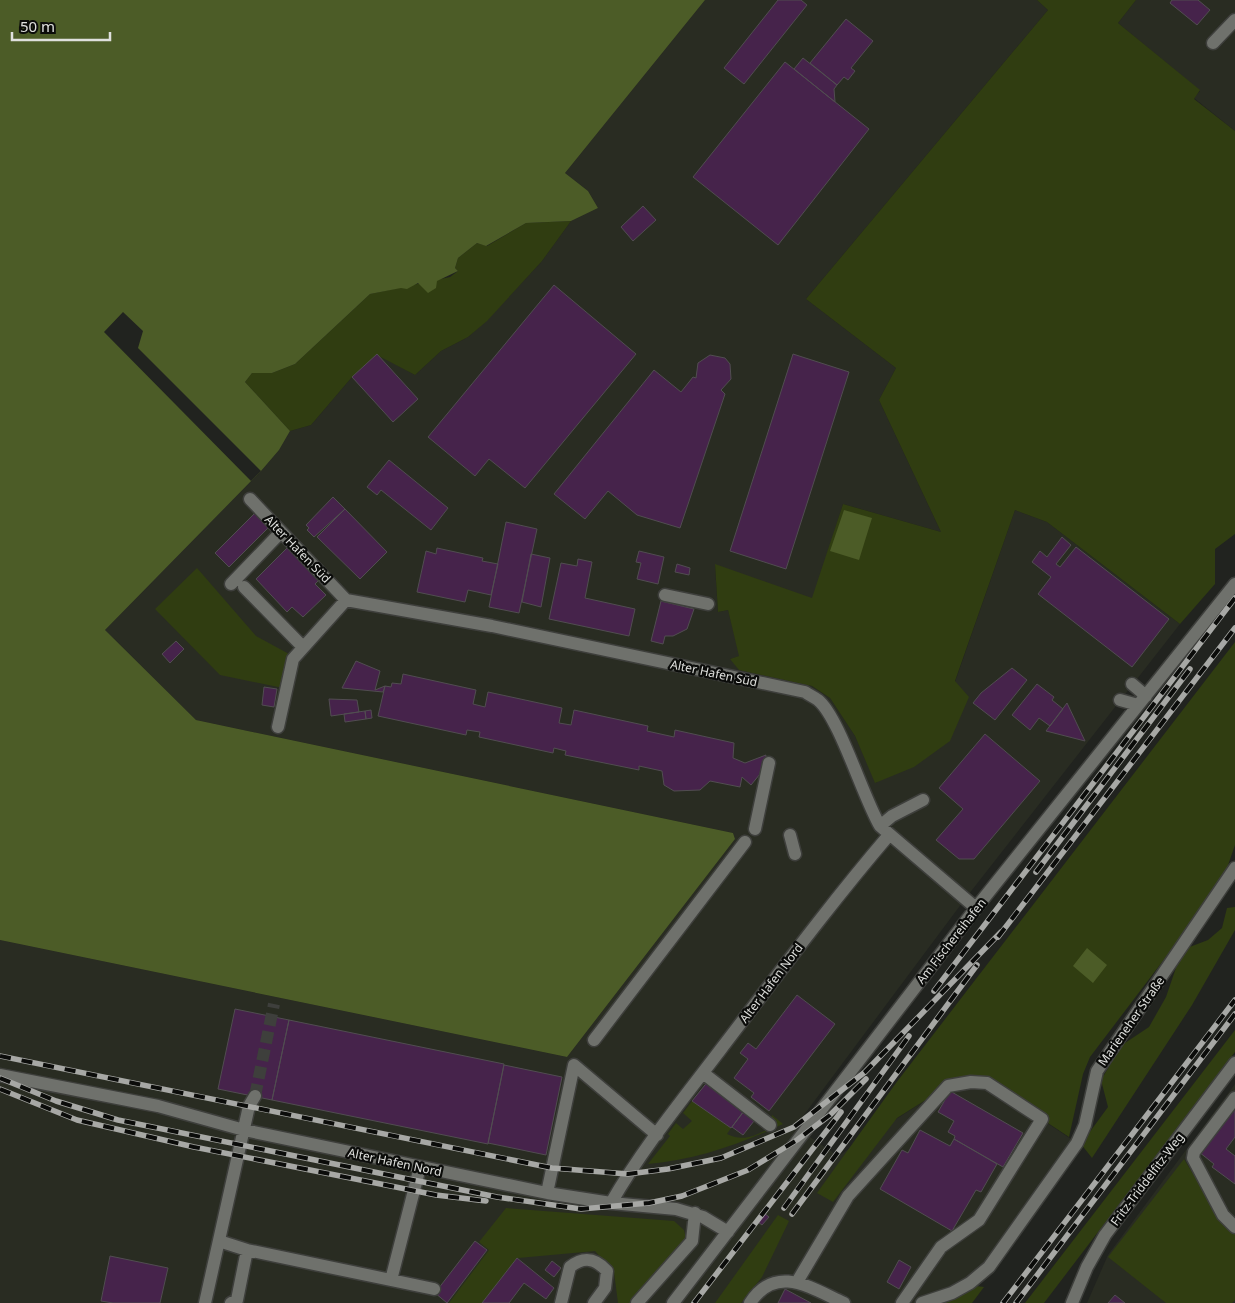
<svg xmlns="http://www.w3.org/2000/svg" width="1235" height="1303" viewBox="0 0 1235 1303" font-family="'Noto Sans',sans-serif">
	<style>
		.built { fill: #292c22 }
		.green { fill: #303d11 }
		.water { fill: #4c5c27 }
		.pier { fill: #21231f }
		.building { fill: #46234b; stroke: #514d51 }
		.lines { fill: none; stroke-linecap: round; stroke-linejoin: round }
		.minor-tunnel { stroke: #3e3f3c; stroke-width: 12; stroke-dasharray: 12 6; stroke-linecap: butt }
		.minor-casing { stroke: #3e3f3c; stroke-width: 15 }
		.minor { stroke: #6f716c; stroke-width: 12 }
		.rail-casing { stroke: #a7a8a5; stroke-width: 5.5 }
		.rail { stroke: #0b0c0a; stroke-width: 4; stroke-dasharray: 11; stroke-linecap: butt }
		.labels { text-anchor: middle; dominant-baseline: central; stroke-width: 4.5; stroke-linejoin: round; paint-order: stroke }
		.street-label { font-size: 12px; fill: #dfe0dd; stroke: #0b0c0a }
	</style>
	<rect width="100%" height="100%" fill="#21231f"/>
	<path class="built" d="M705 0H1037L1048 10 806 299 896 368 879 400 941 532 843 504 813 599 715 565 718 612 728 610 740 656 730 659 812 686 830 698 855 736 876 783 955 682 1015 510 1047 522 1180 624 965 899 795 1127 838 1156 948 1086 987 1083 1077 1143 989 1267 922 1303H0V940L567 1057 735 839 733 833 196 720 105 630 261 471 279 450 290 431 311 425 352 377 377 354 415 375 441 351 468 337 486 321 542 261 571 221 598 208 588 191 565 173Z
		M1136 0H1235V131L1194 98 1200 91 1118 23Z
		M1235 1084V1303H1087L1108 1255Z"/>
	<path class="green" d="M1037 0H1136L1118 23 1200 90 1194 99 1235 131V534L1215 549V584L1180 624 1047 522 1015 510 955 681 969 697 950 741 914 767 875 783 855 736 830 698 812 686 739 670 730 659 739 656 728 610 718 612 715 564 812 598 843 504 941 532 879 400 896 368 806 299 1048 10Z
		M571 221 542 261 487 321 468 337 441 351 415 375 377 355 352 377 311 425 290 431 245 382 252 373H272L295 364 370 294 450 277 458 271 455 268 458 258 477 243 487 246 526 223Z
		M197 568 256 636 289 654 283 688 220 675 155 609Z
		M1235 642V845L1227 868 1200 912 1090 1057 1083 1074 1069 1137 987 1083 948 1086 897 1118 833 1202 817 1193 896 1083Z
		M1235 907V930L1192 1005 1092 1158 1081 1144 1108 1107 1101 1080 1122 1045 1149 1027 1166 997 1179 959 1187 948 1208 940 1222 928 1227 908Z
		M1235 1030V1052L1044 1303H1025Z
		M692 1101 731 1128 727 1134C744 1142 753 1136 769 1129L772 1115 783 1124C740 1144 696 1160 648 1164L670 1136 668 1134 676 1123 683 1129 692 1121 683 1113Z
		M1184 1159 1217 1214 1235 1230V1300L1232 1303H1166L1108 1257Z
		M506 1208 674 1221 684 1230 686 1239 633 1303H618L614 1272 595 1251 518 1258 482 1303H449L489 1250 479 1242Z
		M778 1215 789 1221 762 1277 741 1303H715Z
		M976 1286 984 1287 972 1303H943Z"/>
	<path class="water" d="M0 0H705L565 173 588 191 598 208 571 221 526 223 486 246 477 243 458 258 455 268 458 271 437 281 436 288 428 293 418 283 407 289 401 288 370 294 295 364 272 373H252L245 382 290 431 279 450 261 471 105 630 196 720 733 833 735 839 567 1057 0 940Z
		M844 510 872 518 859 560 830 551Z
		M1087 948 1107 965 1093 983 1073 966Z"/>
	<path class="pier" d="M123 312 143 331 138 348 261 471 251 481 104 332Z"/>
	<path class="building" d="M778 0H801L807 5 744 84 724 68Z
		M1172 0H1198L1210 10 1197 25 1170 3Z
		M846 19 873 41 851 68 855 71 848 80 844 77 837 85 810 63Z
		M803 58 837 85 834 89 835 102 794 69Z
		M785 62 869 129 778 245 693 177Z
		M643 206 656 220 633 241 621 227Z
		M554 285 636 354 525 488 489 459 475 476 428 437Z
		M377 354 418 399 393 422 352 377Z
		M793 354 849 372 786 569 730 551Z
		M710 355 725 358 730 364 731 379 721 390 725 394 680 528 637 515 608 491 585 519 554 494 654 370 681 392 693 377 696 378 698 363Z
		M389 460 448 508 431 530 381 490 377 495 367 487Z
		M333 497 345 509 314 537 307 530 309 528 306 525Z
		M345 509 387 552 360 579 317 537Z
		M256 512 270 526 229 567 215 553Z
		M506 522 537 529 519 613 489 607Z
		M1062 537 1071 545 1056 564 1060 567 1076 547 1169 619 1132 667 1038 594 1051 577 1032 562 1040 551 1047 557Z
		M288 547 320 579 315 584 326 595 303 617 292 607 287 612 256 579Z
		M437 548 483 558 482 561 498 564 491 595 468 590 465 602 417 592 426 551 436 554Z
		M639 551 664 557 658 584 637 579 641 563 636 562Z
		M531 554 550 558 541 607 522 602Z
		M578 559 592 562 585 598 635 609 629 636 549 619 561 563 577 566Z
		M677 564 690 568 689 575 675 572Z
		M661 601 694 609 687 629 673 636H665L663 644 651 641Z
		M176 641 184 649 170 663 162 654Z
		M356 661 380 671 375 690 385 686 383 692 342 688Z
		M1012 668 1027 680 995 720 973 703 981 693Z
		M403 674 476 690 473 704 485 707 488 692 562 708 559 723 571 725 574 710 648 726 647 731 674 737 675 730 734 743 733 758 745 763 766 755 763 775 760 774 751 785 742 777 740 787 710 781 700 790 674 791 664 785 662 771 639 766V770L565 755 566 751 554 748 553 753 479 737 480 732 467 730 466 735 378 716 385 686 391 687 392 683 401 684Z
		M1037 684 1054 697 1052 700 1063 709 1050 726 1039 718 1030 730 1012 715Z
		M264 687 277 689 274 707 262 705Z
		M329 699 357 700 359 712 331 716Z
		M1067 703 1085 741 1046 731Z
		M371 710 372 718 366 719 365 711Z
		M365 711 366 719 345 722 344 714Z
		M985 734 1040 781 974 859H959L936 840 963 809 939 788Z
		M797 995 835 1024 769 1111 751 1097 754 1093 734 1078 748 1059 740 1053 748 1043 756 1049Z
		M235 1009 289 1020 272 1100 218 1089Z
		M289 1020 504 1064 488 1144 272 1100Z
		M504 1065 562 1077 546 1155 488 1143Z
		M709 1080 745 1110 731 1128 692 1101Z
		M950 1091 1023 1133 1003 1167 954 1139 955 1136 948 1132 954 1121 938 1112Z
		M1235 1105V1137L1226 1149 1235 1156V1184L1212 1167 1214 1164 1199 1152Z
		M743 1112 754 1121 743 1135 732 1127Z
		M920 1130 950 1146 954 1139 997 1164 981 1192 976 1190 952 1231 880 1189 902 1150 908 1153Z
		M764 1213 769 1217 762 1225 758 1222Z
		M475 1241 487 1250 447 1303 435 1293Z
		M110 1256 168 1268 160 1303H113L101 1301Z
		M517 1258 554 1288 546 1299 524 1283 509 1303H482Z
		M899 1260 911 1267 899 1289 887 1282Z
		M552 1261 561 1268 554 1277 545 1270Z
		M785 1289 811 1303H778Z
		M1115 1295 1125 1303H1108Z"/>
	<g class="lines">
		<path class="minor-tunnel" d="M255 1096 274 1004"/>
		<defs>
			<path id="minor" d="M1213 43 1235 20
				M250 499 346 600 492 626 805 692C809 695 814 697 818 700 839 717 863 797 880 826L976 908
				M231 584 281 532
				M244 587 303 647
				M665 595 708 604
				M1132 684 1146 696
				M1120 700 1138 705
				M278 727 293 659 346 600
				M880 826 892 816 923 800
				M755 829 769 763
				M790 835 795 854
				M594 1040 745 842
				M703 1073 770 1125
				M0 1075 158 1106 244 1130 547 1193 611 1203 676 1209 703 1217 728 1232
				M1235 1098 1194 1152 1193 1158 1223 1215 1235 1227
				M547 1193 574 1065 657 1135
				M611 1203C642 1149 683 1099 721 1049 776 977 830 904 889 835
				M219 1241 247 1250 237 1300 231 1303
				M247 1250 434 1289
				M391 1280 420 1167
				M797 1282 848 1196 948 1086 971 1082 987 1083 1042 1119 979 1220 941 1247 902 1303
				M205 1303 249 1106 255 1096
				M561 1303 570 1267C584 1256 595 1258 607 1271L605 1288 594 1303
				M637 1303 692 1241 695 1213
				M673 1303 976 908 1235 584
				M750 1303C776 1263 811 1288 844 1303
				M922 1303 952 1293 970 1283 989 1267 1077 1143 1085 1125 1097 1071 1235 868
				M1072 1303 1087 1267 1105 1235 1235 1063"/>
		</defs>
		<use href="#minor" class="minor-casing"/>
		<use href="#minor" class="minor"/>
		<defs>
			<path id="rail" d="M1036 872 1190 669
				M998 937 1235 628
				M934 991 1235 598
				M0 1056 552 1168 628 1174 668 1169 721 1158 794 1127 865 1072 1001 932
				M0 1078 56 1101 118 1120 497 1197 581 1209 649 1203 682 1196 748 1170 797 1140 830 1115 866 1079
				M0 1089 77 1120 194 1147 436 1195 486 1201
				M784 1208 909 1036
				M792 1214 977 965
				M694 1303 841 1112
				M1003 1303 1235 1000
				M1016 1303 1235 1014"/>
		</defs>
		<use href="#rail" class="rail-casing"/>
		<use href="#rail" class="rail"/>
	</g>
	<g class="labels">
		<g class="street-label">
			<text transform="translate(298 549) rotate(46)">Alter Hafen Süd</text>
			<text transform="translate(714 673) rotate(12)">Alter Hafen Süd</text>
			<text transform="translate(951 941) rotate(-52)">Am Fischereihafen</text>
			<text transform="translate(771 983) rotate(-53)">Alter Hafen Nord</text>
			<text transform="translate(1131 1021) rotate(-55)">Marieneher Straße</text>
			<text transform="translate(395 1162) rotate(12)">Alter Hafen Nord</text>
			<text transform="translate(1147 1179) rotate(-53)">Fritz-Triddelfitz-Weg</text>
		</g>
	</g>
	<path d="M12 32v8h98v-8" fill="none" stroke="#dfe0dd" stroke-width="2.5"/>
	<text x="20" y="32" font-size="15" fill="#dfe0dd" stroke="#0b0c0a" stroke-width="4" paint-order="stroke">50 m</text>
</svg>
